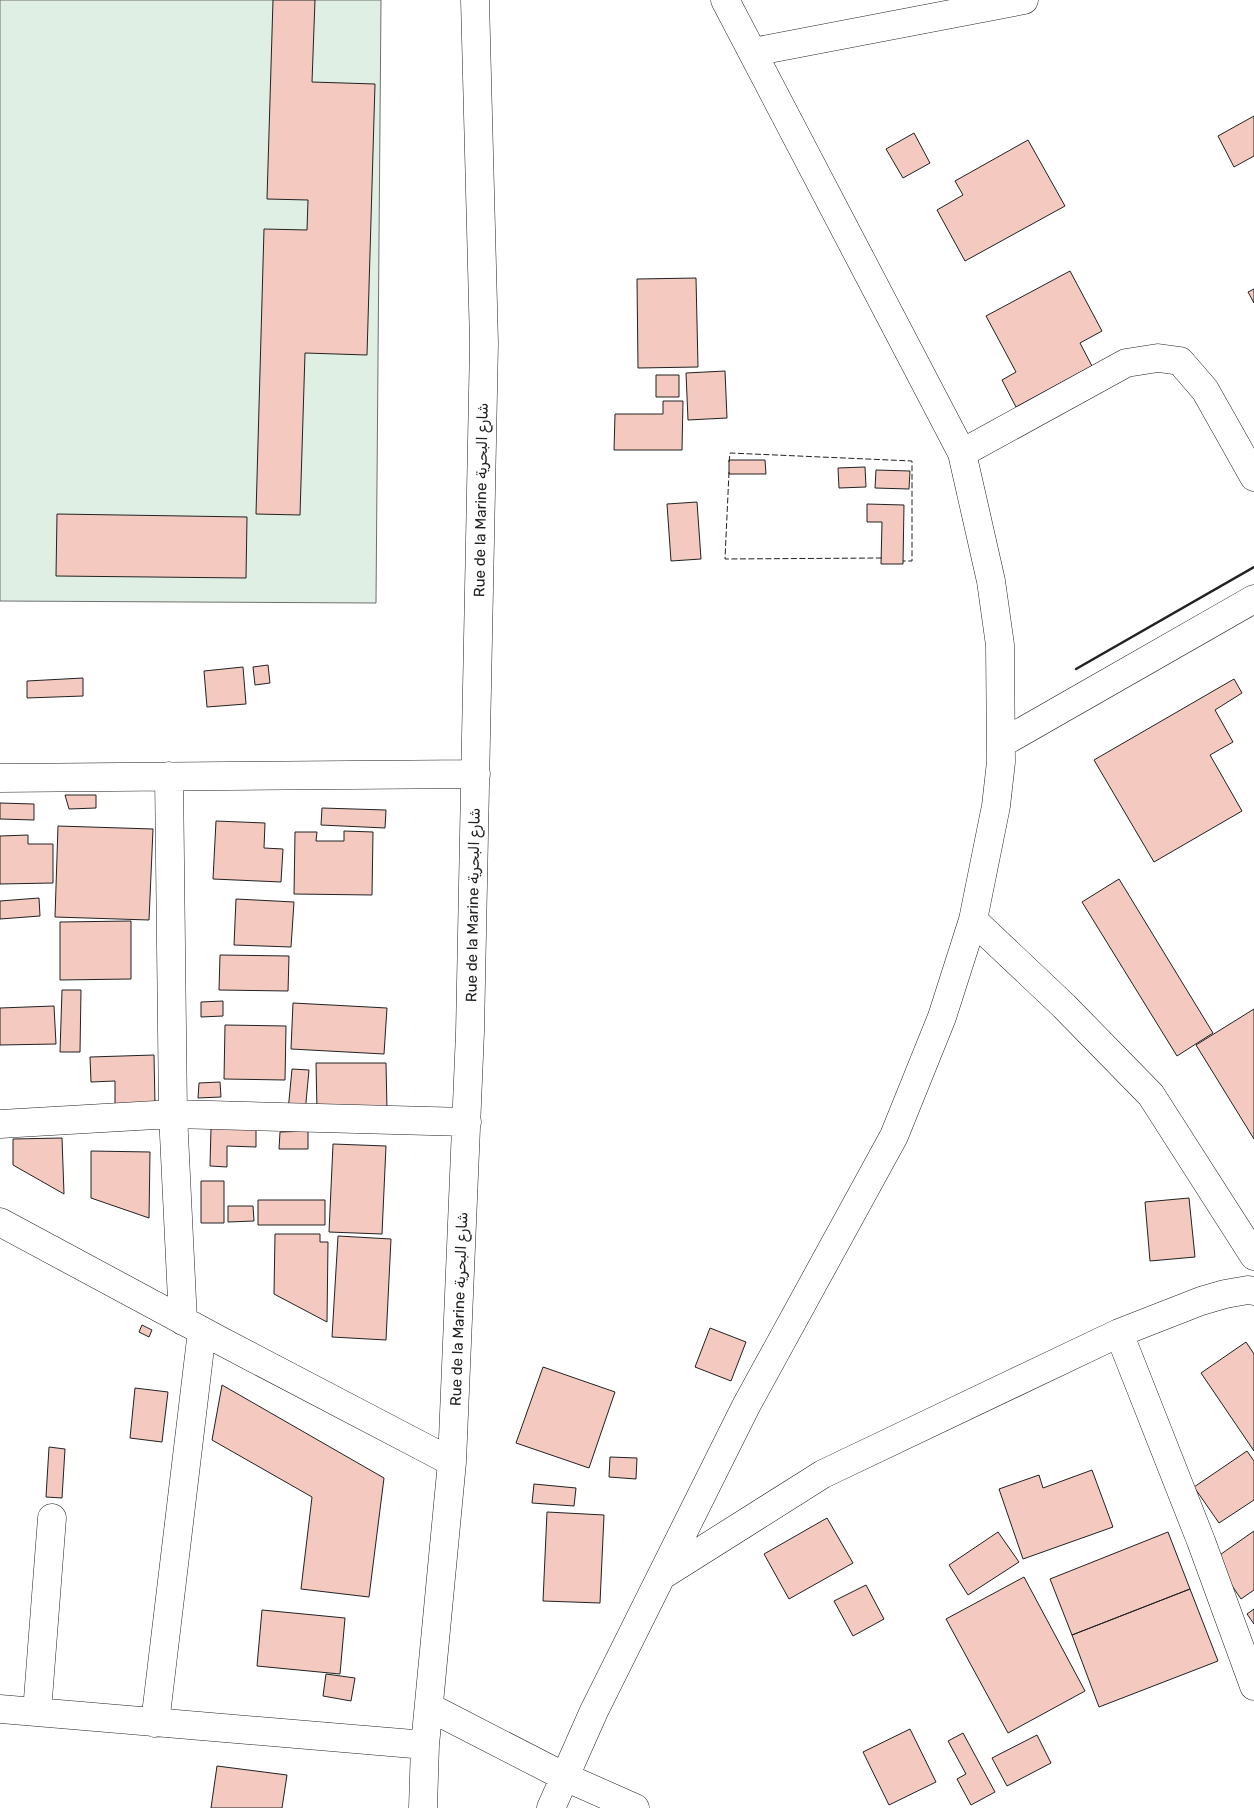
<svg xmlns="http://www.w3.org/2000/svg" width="1254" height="1808" viewBox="0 0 1254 1808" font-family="Rubik,Vazirmatn,sans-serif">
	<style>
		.green { fill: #e0efe3; stroke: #6f6f6f }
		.building { fill: #f3c9c0; stroke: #222 }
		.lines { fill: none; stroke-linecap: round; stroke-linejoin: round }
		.minor-casing { stroke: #222; stroke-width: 29 }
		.minor { stroke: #fff; stroke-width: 28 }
		.fence { stroke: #222; stroke-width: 1; stroke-dasharray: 6 2.5; stroke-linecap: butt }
		.wall { stroke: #222; stroke-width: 2.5 }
		.labels { text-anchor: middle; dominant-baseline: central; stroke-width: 4; stroke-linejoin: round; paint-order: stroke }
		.street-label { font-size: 15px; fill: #222; stroke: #fff }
	</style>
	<rect width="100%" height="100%" fill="#fff"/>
	<path class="green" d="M0 0H381L376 603 0 601Z"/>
	<path class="building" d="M273 0H315L312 82 375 84 367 355 305 353 300 515 256 514 264 229 307 230 308 200 267 199Z
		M1254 116V156L1234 167 1218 136Z
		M914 133 930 163 903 178 886 149Z
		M1028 140 1065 206 965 261 937 210 963 195 955 181Z
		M1070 271 1102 331 1080 343 1092 366 1016 407 1002 380 1016 372 986 316Z
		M696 278 698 367 638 368 637 279Z
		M1254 289V303L1248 292Z
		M725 371 727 418 688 420 686 373Z
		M656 375H679V397H656Z
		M663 401H683L682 450H614L615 414H663Z
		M729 460H765L766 474H729Z
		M865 467 866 487 839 488 838 468Z
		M876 470 910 471 909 489 875 488Z
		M697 502 701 559 671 561 667 504Z
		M867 504 904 505 903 564H881L882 522H867Z
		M57 514 247 517 246 578 56 576Z
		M268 665 270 683 255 685 253 667Z
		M243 667 246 704 207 707 204 671Z
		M83 678V696L27 698V681Z
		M1234 679 1242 693 1215 710 1233 742 1210 755 1242 811 1154 862 1094 760Z
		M65 795H96V808L69 809Z
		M0 803 34 804V820L0 819Z
		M322 808 386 810 385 828 321 825Z
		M216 821 265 823 264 848 283 849 281 882 213 879Z
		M58 826 153 829 149 920 55 917Z
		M344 831 373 832 372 895 294 894 295 832H317L316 841H344Z
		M28 835V844H53V883L0 884V836Z
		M1119 879 1213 1033 1177 1056 1082 902Z
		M39 898 40 916 0 919V901Z
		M236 899 294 902 291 947 234 945Z
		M131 921V979L60 980V922Z
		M220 955 289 956 288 991 219 990Z
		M62 990H81L80 1052H60Z
		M223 1001V1016L201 1017V1002Z
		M293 1003 387 1008 384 1054 291 1049Z
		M54 1006 56 1044 0 1045V1008Z
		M1254 1009V1139L1196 1045Z
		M225 1025 286 1026 285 1080 224 1079Z
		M154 1055 155 1105H115V1081L91 1082 90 1057Z
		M316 1063H386L387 1110 317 1111Z
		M292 1069 309 1070 305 1113 288 1111Z
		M220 1082 221 1097 198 1098 199 1083Z
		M211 1128 256 1129V1147L227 1146V1167L210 1166Z
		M308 1131V1149H279L280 1132Z
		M62 1138 64 1194 13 1165V1139Z
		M333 1144 386 1146 382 1234 329 1232Z
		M91 1151 150 1152 149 1218 91 1198Z
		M201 1181H224V1223H201Z
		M1189 1198 1195 1257 1150 1261 1145 1202Z
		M258 1200H325V1225H258Z
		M228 1206H253L254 1221 228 1222Z
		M275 1234H320V1242H328L327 1322 274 1294Z
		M338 1236 391 1239 386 1340 332 1337Z
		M142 1325 152 1330 149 1337 139 1332Z
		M710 1328 746 1342 731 1381 695 1367Z
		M1246 1342 1254 1354V1451L1201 1373Z
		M543 1367 615 1392 589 1468 516 1443Z
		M222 1385 384 1478 369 1597 301 1589 312 1497 212 1440Z
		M135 1388 168 1392 162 1442 130 1438Z
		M49 1447 65 1449 62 1498 46 1497Z
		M1247 1451 1254 1461V1500L1219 1523 1194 1487Z
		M610 1457 637 1458 636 1479 609 1477Z
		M1092 1470 1113 1527 1023 1559 999 1489 1039 1475 1043 1488Z
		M534 1484 576 1488 574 1506 532 1503Z
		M547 1512 604 1515 600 1603 543 1601Z
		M827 1518 853 1563 789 1599 764 1554Z
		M1254 1531V1590L1241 1599 1214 1559Z
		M998 1532 1019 1562 968 1595 949 1565Z
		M1168 1532 1190 1589 1072 1635 1050 1579Z
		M1024 1577 1085 1691 1008 1733 946 1619Z
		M866 1585 884 1619 853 1636 834 1601Z
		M1190 1589 1218 1661 1099 1707 1072 1635Z
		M1254 1609V1624L1247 1614Z
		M262 1610 345 1618 340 1674 257 1666Z
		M326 1674 355 1678 351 1701 323 1696Z
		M910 1729 936 1782 889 1805 863 1752Z
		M963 1733 995 1792 971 1805 957 1779 966 1774 948 1741Z
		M1037 1735 1051 1763 1007 1786 992 1758Z
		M217 1766 287 1775 282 1808H211Z"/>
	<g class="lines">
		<defs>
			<path id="minor" d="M753 52 1024 0
				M962 453 1126 363 1158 358 1180 361 1205 390 1254 477
				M1002 743 1254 599
				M169 776 173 1114 183 1321
				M0 778 476 774
				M973 920 1064 1006 1151 1095 1254 1256
				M0 1124 173 1114 467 1122
				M0 1222 221 1341 452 1462
				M1119 1333 1201 1541 1254 1686
				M663 1575 823 1474 1119 1333 1201 1301 1225 1294 1248 1290 1254 1291
				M429 1707 565 1777 635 1808
				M0 1709 425 1745
				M37 1712 52 1518
				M155 1723 202 1331
				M423 1808 425 1745 452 1462 470 1032 484 343 475 0
				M551 1808 594 1711 746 1406 894 1136 942 1017 973 920 996 806 1001 762 1000 645 991 581 962 453 725 0"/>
		</defs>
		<use href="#minor" class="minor-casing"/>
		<use href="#minor" class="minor"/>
		<path class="fence" d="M729 462 730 453 912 461V561H903
			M729 472 725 559 882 558"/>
		<path class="wall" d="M1076 669 1254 567"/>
	</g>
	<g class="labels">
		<g class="street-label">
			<text transform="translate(481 500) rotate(-89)">Rue de la Marine شارع البحرية</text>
			<text transform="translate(473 905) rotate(-89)">Rue de la Marine شارع البحرية</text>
			<text transform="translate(459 1309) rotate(-88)">Rue de la Marine شارع البحرية</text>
		</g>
	</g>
</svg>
